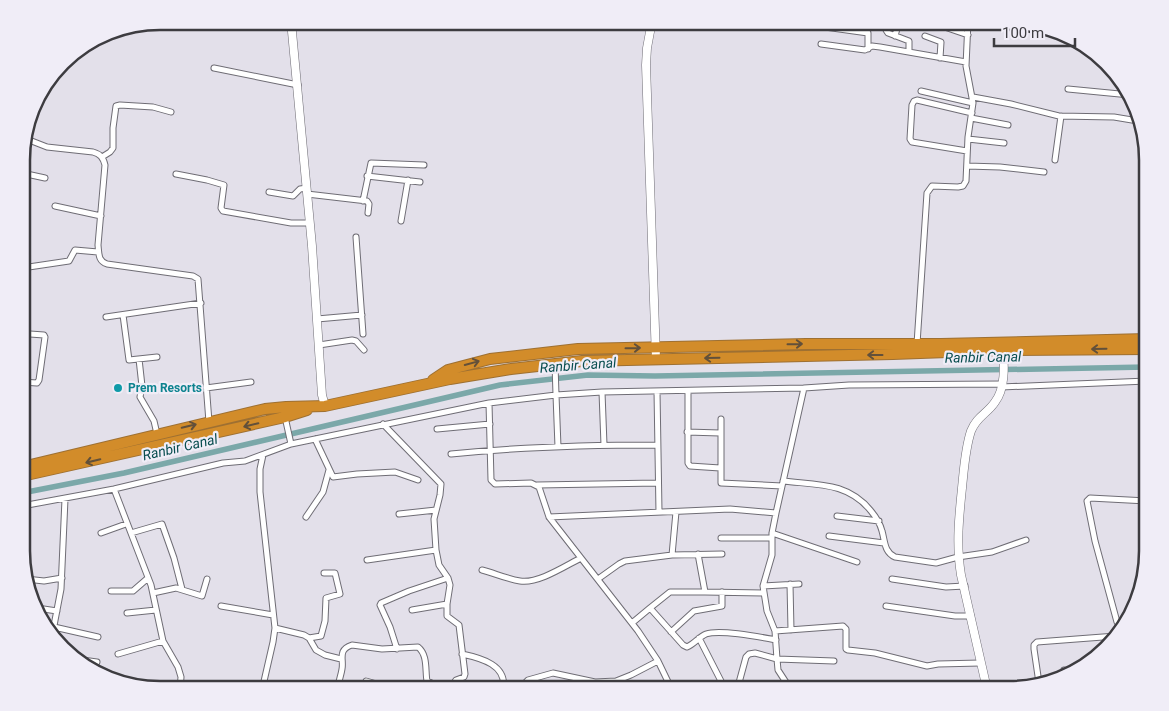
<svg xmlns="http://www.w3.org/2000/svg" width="1169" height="711" viewBox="0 0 1169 711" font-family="Roboto,sans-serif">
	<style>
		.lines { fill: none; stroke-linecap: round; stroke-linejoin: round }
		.canal { stroke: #7ba8a9; stroke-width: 5.5 }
		.street-casing { stroke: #6f6d75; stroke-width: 7 }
		.secondary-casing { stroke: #6f6d75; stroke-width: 9 }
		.highway-casing { stroke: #9e7032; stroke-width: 12 }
		.street { stroke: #fff; stroke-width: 5 }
		.secondary { stroke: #fff; stroke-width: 8 }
		.highway { stroke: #d28c2a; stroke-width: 10 }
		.oneway { stroke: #62503a }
		.culture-dot { fill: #0f9aa8; stroke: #f0edf7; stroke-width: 2 }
		.labels { text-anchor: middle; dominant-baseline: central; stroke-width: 4.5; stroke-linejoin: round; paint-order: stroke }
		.culture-label { font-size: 12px; font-weight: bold; fill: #0d838f; stroke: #f0edf7; text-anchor: start }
		.water-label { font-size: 14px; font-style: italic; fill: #084d4f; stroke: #f0edf7 }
		.rim { fill: none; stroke: #3d3c40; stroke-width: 2.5 }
	</style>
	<rect width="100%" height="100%" fill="#e3e0ea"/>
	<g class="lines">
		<path class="canal" d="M22 493 124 473 500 385 588 375 655 376 1147 367"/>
		<defs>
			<path id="street" d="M887 21 886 30 888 33 909 41V51
				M927 21 968 35
				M825 27 868 33V49
				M895 36 899 21
				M925 36 941 42 940 58
				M821 44 865 50 872 46 880 47 966 62
				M214 68 298 85
				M1068 89 1130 95
				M921 91 973 103
				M973 97 1011 104 1059 116 1114 117 1138 121
				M971 118 1008 125
				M24 138 47 147 93 152C100 154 103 157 105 165L98 245C99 254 98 261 107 264L193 276 198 279 209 422
				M968 139 1004 143
				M967 151 912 142 910 139 912 105 914 101 917 100 972 113
				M102 157 110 152 113 148V128L116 106 120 105 153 107 171 112
				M1055 160 1061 116
				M967 166 1000 167 1044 172
				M22 173 45 178
				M176 174 207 180 224 185 221 208 223 211 291 223H310
				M367 176 420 182
				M269 192 293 196 300 189 307 188
				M307 194 367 201 369 204 368 213
				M363 201 371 163 424 165
				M55 206 101 216
				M401 221 408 180
				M356 237 363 334
				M22 268 69 261 75 250 98 252
				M123 315 129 360 157 357
				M106 317 201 303
				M317 319 362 315
				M917 344 927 193 932 186 958 187 963 186 966 181 968 137 973 103 966 66 968 21
				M319 345 352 340 356 341 364 350
				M139 359 142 386 140 397 154 421 157 434
				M555 364 556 395 489 403 491 480 495 484 531 483 539 487 549 517 638 631 658 661 672 690
				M22 382 37 383 39 380 45 337 44 335 30 334
				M1001 387 1147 381
				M206 388 251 382
				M657 391 659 512
				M688 391V463L690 466 720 468
				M602 392 604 445
				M285 417 291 444
				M721 419V483L782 486
				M383 424 441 484 440 495 434 519 436 550 439 565 448 578 450 585 447 604V616L459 625 465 674 464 677 456 680 449 690
				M437 429 490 424
				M687 432 720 433
				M315 439 333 477 357 474 395 472 418 480
				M558 447 556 395 602 392 804 388 849 385 1002 384
				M451 454C520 447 588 445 657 445
				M783 481C817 485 848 482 871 511 876 517 880 523 882 531 885 541 884 552 895 557L936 563 958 557 992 552 1026 540
				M537 485 658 483
				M114 489 151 585 163 641 178 667 181 677 180 690
				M22 506 114 489 223 463 245 461 291 444 489 403
				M399 514 436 510
				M837 516 879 521
				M306 517 323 492 329 470
				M549 517 730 509 776 513
				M101 533 126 524
				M131 533 162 524 174 558 182 589
				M772 533 857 562
				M829 536 884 543
				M721 538H772
				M698 554 705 592 763 593
				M672 555 676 512
				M367 560 436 550
				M482 570C494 573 507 579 520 581 538 584 565 566 581 558
				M26 579 44 581 62 578
				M598 579 619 564 625 561 672 555 722 554
				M892 579 946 587 965 586
				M790 584 791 630
				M763 586 799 584
				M111 591H133L148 578
				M153 593 176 588 202 596 207 579
				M221 606 273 615
				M886 606 955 616H971
				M37 608 57 611
				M650 608 670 592H705
				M412 610 447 604
				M127 613 156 610
				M1117 622 1095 541 1087 501 1090 498 1147 501
				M632 623 650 608 683 645 687 647C694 644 699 637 706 634 721 629 760 637 776 640
				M54 627 98 637
				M275 628 304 635 309 638 316 650 325 655 341 659
				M775 631 843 626 846 629V649L848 650 875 653 927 666 938 664 980 663
				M671 632 694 611 722 606V592
				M52 636 61 589 65 499
				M309 638 321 636 325 621 326 598 340 594 335 573H324
				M699 638 722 683
				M397 649 390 627 380 605 381 603 409 591 448 578
				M118 654 163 641
				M462 654C481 658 508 665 503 690
				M75 659 97 662
				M1064 670 1065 675
				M366 681 398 690
				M1039 683 1034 649V645L1037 642 1116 636
				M262 690 273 642 275 628 260 492V469L263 455
				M338 690C338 682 341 676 342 669 344 659 337 650 352 645L382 649 418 647C428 655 425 670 427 681L446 690
				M523 690 524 684 528 680 553 673 595 682 616 681 631 675 658 661
				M737 690 746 657 749 654 755 653 777 659 775 631 767 611 763 586 772 555V533L776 513 804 388
				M791 690 778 670 777 659 834 661"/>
			<path id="secondary" d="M291 21 312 246 322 395 325 406
				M652 21 647 48 646 65 656 359
				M987 689 961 575C956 545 959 517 962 488 964 469 965 449 971 431 977 416 987 414 995 402 1006 388 1004 364 1003 347"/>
			<path id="highway" d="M433 380 448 370 490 359 578 349 806 344H941L1147 339
				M22 467 265 409 286 407 325 406 450 379 511 369 582 361 893 354 1003 350 1147 349
				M22 476 285 417 307 410"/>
		</defs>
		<use href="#street" class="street-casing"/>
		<use href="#secondary" class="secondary-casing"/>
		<use href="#highway" class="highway-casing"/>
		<use href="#street" class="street"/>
		<use href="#secondary" class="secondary"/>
		<use href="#highway" class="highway"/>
	</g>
	<defs><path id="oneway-shaft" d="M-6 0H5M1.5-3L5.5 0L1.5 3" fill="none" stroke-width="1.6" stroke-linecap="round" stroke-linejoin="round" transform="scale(1.25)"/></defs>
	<g class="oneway">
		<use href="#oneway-shaft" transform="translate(795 344) rotate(-1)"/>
		<use href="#oneway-shaft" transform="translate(633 348) rotate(-1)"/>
		<use href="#oneway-shaft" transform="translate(1099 349) rotate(179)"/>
		<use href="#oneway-shaft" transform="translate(875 355) rotate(180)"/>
		<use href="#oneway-shaft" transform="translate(712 358) rotate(179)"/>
		<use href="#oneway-shaft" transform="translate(472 363) rotate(-15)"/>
		<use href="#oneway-shaft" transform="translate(251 425) rotate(167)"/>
		<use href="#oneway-shaft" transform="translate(189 426) rotate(-13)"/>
		<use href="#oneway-shaft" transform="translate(93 461) rotate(167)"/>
	</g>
	<circle class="culture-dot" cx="118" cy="388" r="5"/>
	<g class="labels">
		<g class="culture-label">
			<text x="128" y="388">Prem Resorts</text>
		</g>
		<g class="water-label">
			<text transform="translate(983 357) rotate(-1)">Ranbir Canal</text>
			<text transform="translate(578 365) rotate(-4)">Ranbir Canal</text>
			<text transform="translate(180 447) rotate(-13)">Ranbir Canal</text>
		</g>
	</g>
	<path d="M0 0H1169V711H0ZM160 30H1009A130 130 0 0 1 1139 160V551A130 130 0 0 1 1009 681H160A130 130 0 0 1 30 551V160A130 130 0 0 1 160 30Z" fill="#f0edf7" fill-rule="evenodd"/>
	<path class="rim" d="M160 30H1009A130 130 0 0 1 1139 160V551A130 130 0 0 1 1009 681H160A130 130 0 0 1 30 551V160A130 130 0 0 1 160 30Z"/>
	<path d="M994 38v8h81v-8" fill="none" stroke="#3d3c40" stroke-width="2.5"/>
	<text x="1002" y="38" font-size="15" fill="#3d3c40" stroke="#f0edf7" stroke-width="4" paint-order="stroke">100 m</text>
</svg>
